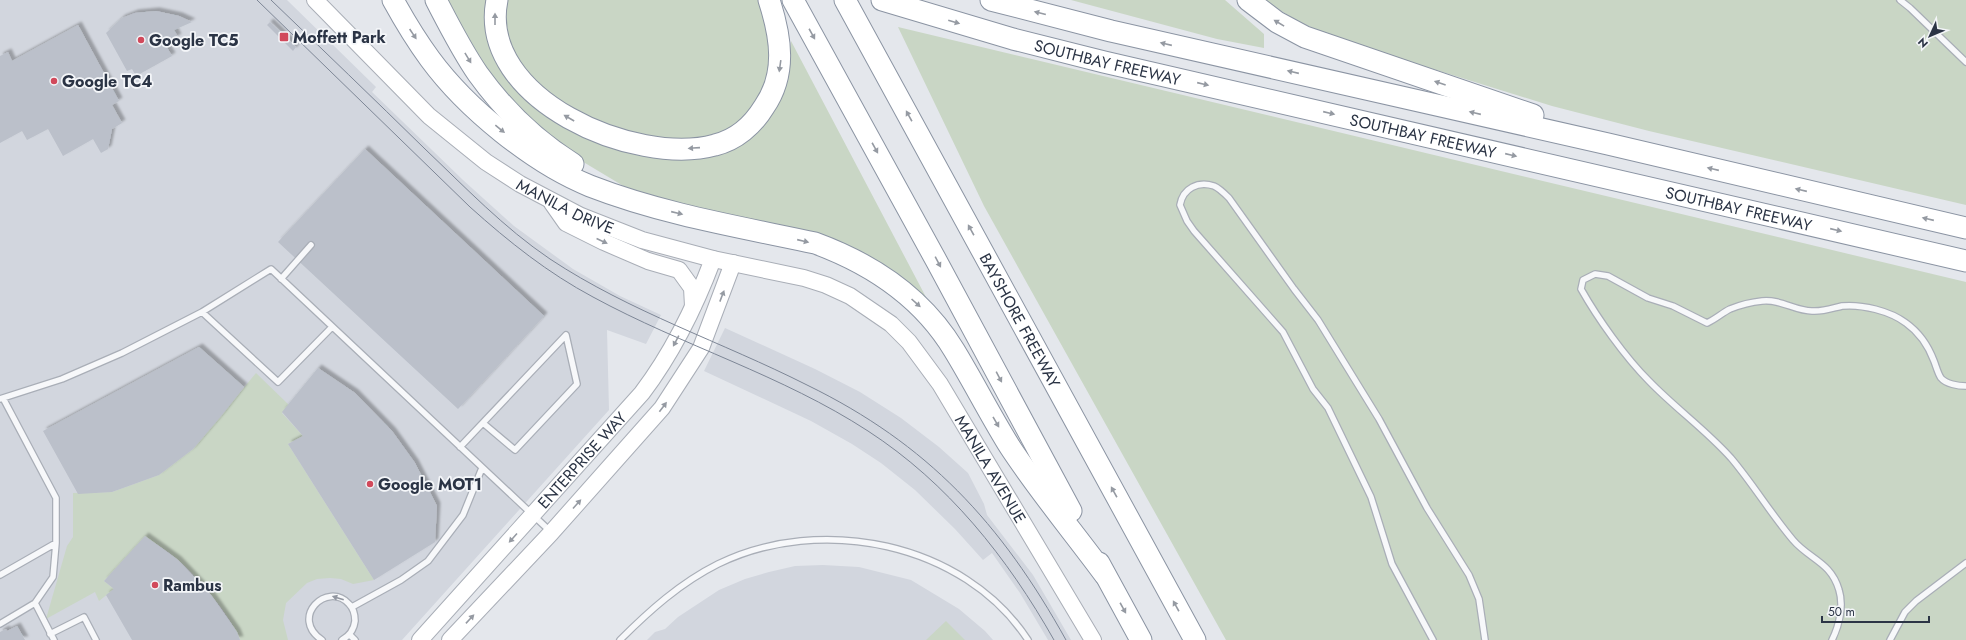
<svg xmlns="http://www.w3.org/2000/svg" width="1966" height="640" viewBox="0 0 1966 640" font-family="Jost,sans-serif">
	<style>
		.built { fill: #d2d6de }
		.green { fill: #c9d6c5 }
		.building { fill: #bbc0ca; filter: url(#shadow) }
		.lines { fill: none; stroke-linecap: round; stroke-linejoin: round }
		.lane-casing { stroke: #a9aeb7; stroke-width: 8 }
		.secondary-casing { stroke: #a9aeb7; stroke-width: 18 }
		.highway-casing { stroke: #8b94a3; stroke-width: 23 }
		.lane { stroke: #f7f8fa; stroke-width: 5.5 }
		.secondary { stroke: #fff; stroke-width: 16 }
		.highway { stroke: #fff; stroke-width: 21 }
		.tram { stroke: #7d8696; stroke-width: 1 }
		.oneway { fill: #959aa2 }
		.oneway2 { fill: #9196a0 }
		.poi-dot { fill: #d1495b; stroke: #f4f6f9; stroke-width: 1.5 }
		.labels { text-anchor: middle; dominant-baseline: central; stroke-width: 3.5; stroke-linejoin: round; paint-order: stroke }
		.poi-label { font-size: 16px; font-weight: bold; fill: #2b3445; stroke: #f4f6f9; text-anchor: start }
		.street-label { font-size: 16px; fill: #2b3445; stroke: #f4f6f9 }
	</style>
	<defs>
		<filter id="shadow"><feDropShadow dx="3.5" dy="-3.5" stdDeviation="1" flood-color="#0004"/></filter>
	</defs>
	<rect width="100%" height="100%" fill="#e4e7ec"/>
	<path class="built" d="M0 0H287L376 87 372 92 463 180 514 226 573 269 620 296 661 315 646 344 607 330 609 410 402 640H0Z
		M725 328 815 369 860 392 901 418 939 447 968 473 984 504 987 515 1033 575 1071 640H1048L1020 593 992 553 983 560 955 529 915 490 881 463 852 444 811 421 704 371Z
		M823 565 859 567 911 580 959 609 985 631 993 640H647L655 632 665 629 678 617 719 590 745 579 769 572 795 566Z"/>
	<path class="green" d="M442 0H491L496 52 594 141 628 152 660 157 716 154 789 62 791 41 937 318 886 271 671 202 635 193 565 151 498 90Z
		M504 0H762L775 59 764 95 729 133 690 142 599 127 543 93 509 51Z
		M1071 0H1225L1264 34V48L1217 39Z
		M1266 0H1966V205L1649 131 1552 106 1340 40C1315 29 1288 18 1266 0Z
		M898 27 1966 282V640H1226L984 206Z
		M256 373 289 405 282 413 303 436 288 444 374 580 353 584 341 579 330 578 317 579 307 583 286 603 283 620 288 640H240C232 617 197 576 178 560 168 551 156 544 145 537L104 581 114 589 99 601 95 592 46 619 67 546 73 537V493L112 492 159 475 193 449Z
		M946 621 965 640H926Z"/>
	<path class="building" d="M156 11 179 16 192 22 174 30 178 37 165 44 172 56 136 76 132 69 127 71 106 33 122 18 135 13Z
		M270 22 296 47 293 51 267 25Z
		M78 25 119 101 112 105 122 123 112 129 108 149 101 153 93 139 63 156 48 129 27 140 22 131 0 143V56L8 52 12 61Z
		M365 149 544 316 458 409 278 242Z
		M199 347 244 387 222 415 193 449 159 475 112 492 78 494 43 431Z
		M318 368 355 393 392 431 415 463 437 506 435 542 374 580 288 444 303 436 282 412Z
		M145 536 178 560 211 595 237 632 240 640H132L106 595 114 589 104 581Z
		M17 626 25 640H0V632L6 629 7 631Z"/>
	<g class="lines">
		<defs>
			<path id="lane" d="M1900 0 1910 8 1966 62
				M281 279 311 245
				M202 312 278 382 332 327
				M0 399 62 379 122 353 202 312 271 269 551 532
				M460 447 566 335 577 384 515 450 483 423
				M0 575 56 543V498L3 398
				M35 603 54 640
				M352 607 401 580 428 561 463 515 482 468
				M0 624 35 603 53 577 56 543
				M50 634 84 617 96 640
				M350 635 355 640
				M322 640C289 618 327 580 349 604 353 608 355 614 355 621 354 629 349 636 342 640
				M620 640C649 611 680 583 718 564 820 514 964 542 1028 640
				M1433 640 1392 564 1371 497 1328 408 1313 389 1283 332 1194 231 1187 221 1180 205C1183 188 1198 181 1214 186 1219 188 1225 194 1229 198L1294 289 1318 320 1379 419 1427 508 1469 575 1479 599 1485 640
				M1832 640C1839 626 1844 606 1839 590 1831 562 1809 559 1793 540 1771 514 1753 484 1731 458 1706 430 1675 408 1649 381 1625 357 1598 319 1581 289L1583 280 1595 274 1608 276 1648 298 1673 306 1707 323C1716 319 1722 313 1730 309 1740 305 1752 302 1762 301 1781 299 1795 311 1812 311 1822 312 1833 308 1842 306 1862 304 1890 311 1906 323 1920 333 1928 345 1934 361 1936 366 1938 374 1941 378 1946 384 1958 386 1966 386
				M1890 640 1905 612 1916 601 1966 563"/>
			<g id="secondary">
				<path id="s1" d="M315 0 429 116 486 162 520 184 581 216 642 240 713 259 804 278 826 285 850 296 891 324 909 342 940 384 1093 640"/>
				<path d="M552 203 566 223 604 242 648 261 679 270 692 288 693 306"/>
				<path id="s2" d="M420 640 642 393C673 352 695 307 713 259"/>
				<path d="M450 640 551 533 662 408 701 348 733 263"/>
			</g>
			<g id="highway">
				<path d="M393 0C404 20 416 40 430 59 466 108 533 163 590 186 662 214 740 227 815 243 872 264 922 297 954 350 973 381 990 415 1010 447 1039 491 1074 533 1105 575"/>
				<path d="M436 0C449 25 462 51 478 74 504 110 536 141 573 164"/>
				<path d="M497 0C477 99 636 167 715 145 736 140 753 125 764 107 787 74 781 37 769 0"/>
				<path d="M793 0 937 262 1071 511"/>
				<path id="s3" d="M845 0 1195 640"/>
				<path id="s4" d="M882 0 1013 39 1104 62 1966 261"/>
				<path d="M991 0 1111 31 1608 144 1966 228"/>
				<path d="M1248 0 1277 22 1305 37 1533 115"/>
				<path d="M1099 563 1141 640"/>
			</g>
		</defs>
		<use href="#lane" class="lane-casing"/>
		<use href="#secondary" class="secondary-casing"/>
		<use href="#highway" class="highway-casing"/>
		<use href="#lane" class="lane"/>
		<use href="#secondary" class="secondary"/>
		<use href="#highway" class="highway"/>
		<path class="tram" d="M257 0 470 207C509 242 548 273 593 297 683 346 782 375 868 431 948 483 1007 557 1054 640
			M271 0C323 50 374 99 425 149 465 187 504 228 550 259 630 312 722 342 807 385 928 444 1001 523 1066 640"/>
	</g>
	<defs><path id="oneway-solid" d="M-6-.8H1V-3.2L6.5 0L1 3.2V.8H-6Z"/></defs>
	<g class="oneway">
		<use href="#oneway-solid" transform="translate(1040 13) rotate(-166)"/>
		<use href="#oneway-solid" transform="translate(495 19) rotate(-90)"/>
		<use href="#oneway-solid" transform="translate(954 22) rotate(16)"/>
		<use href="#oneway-solid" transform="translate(1279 23) rotate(-149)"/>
		<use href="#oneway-solid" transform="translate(413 34) rotate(56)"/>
		<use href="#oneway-solid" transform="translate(812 34) rotate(61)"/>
		<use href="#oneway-solid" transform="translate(1166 44) rotate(-167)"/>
		<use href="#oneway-solid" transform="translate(468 58) rotate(59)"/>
		<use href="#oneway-solid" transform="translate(780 66) rotate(98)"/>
		<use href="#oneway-solid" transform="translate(1293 72) rotate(-167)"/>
		<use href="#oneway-solid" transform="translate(1440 83) rotate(-161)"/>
		<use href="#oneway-solid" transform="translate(1203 84) rotate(13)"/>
		<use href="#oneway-solid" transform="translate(1329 113) rotate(13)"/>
		<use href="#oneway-solid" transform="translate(1475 113) rotate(-167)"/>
		<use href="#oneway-solid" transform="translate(909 116) rotate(-119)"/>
		<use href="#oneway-solid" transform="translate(569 118) rotate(-150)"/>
		<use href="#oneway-solid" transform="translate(500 129) rotate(39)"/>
		<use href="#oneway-solid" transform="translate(694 148) rotate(176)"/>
		<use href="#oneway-solid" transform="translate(875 148) rotate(61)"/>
		<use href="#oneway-solid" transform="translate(1511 155) rotate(13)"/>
		<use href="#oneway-solid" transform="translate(1713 169) rotate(-167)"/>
		<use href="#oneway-solid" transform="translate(1801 190) rotate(-167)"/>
		<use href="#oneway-solid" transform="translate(677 213) rotate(13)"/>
		<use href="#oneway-solid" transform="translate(1928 219) rotate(-167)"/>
		<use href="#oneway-solid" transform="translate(971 230) rotate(-119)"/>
		<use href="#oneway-solid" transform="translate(1836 230) rotate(13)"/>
		<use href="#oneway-solid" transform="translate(602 241) rotate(25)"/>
		<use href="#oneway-solid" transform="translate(803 241) rotate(13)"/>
		<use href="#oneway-solid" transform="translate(938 262) rotate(62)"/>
		<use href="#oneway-solid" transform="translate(722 296) rotate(-69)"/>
		<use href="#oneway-solid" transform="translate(916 303) rotate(42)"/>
		<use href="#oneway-solid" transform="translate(676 341) rotate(118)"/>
		<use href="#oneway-solid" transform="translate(999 377) rotate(62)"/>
		<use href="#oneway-solid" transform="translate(663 407) rotate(-53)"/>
		<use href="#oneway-solid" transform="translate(996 422) rotate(60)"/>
		<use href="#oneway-solid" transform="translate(1114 492) rotate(-119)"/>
		<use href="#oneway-solid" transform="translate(577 504) rotate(-48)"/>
		<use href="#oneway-solid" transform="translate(513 538) rotate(132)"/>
		<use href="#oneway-solid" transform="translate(1176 606) rotate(-119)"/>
		<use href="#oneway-solid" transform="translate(1123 608) rotate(61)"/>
		<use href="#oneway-solid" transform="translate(470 619) rotate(-47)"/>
	</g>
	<use class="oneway2" href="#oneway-solid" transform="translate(338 598) rotate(-163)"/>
	<g class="poi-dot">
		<rect x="279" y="32" width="10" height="10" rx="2"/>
		<circle cx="141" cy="40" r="4"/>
		<circle cx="54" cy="81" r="4"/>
		<circle cx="370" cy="484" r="4"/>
		<circle cx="155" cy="585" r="4"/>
	</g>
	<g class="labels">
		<g class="poi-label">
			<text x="293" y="37">Moffett Park</text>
			<text x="149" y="40">Google TC5</text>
			<text x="62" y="81">Google TC4</text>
			<text x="378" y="484">Google MOT1</text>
			<text x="163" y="585">Rambus</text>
		</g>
		<g class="street-label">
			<text stroke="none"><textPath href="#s4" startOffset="234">SOUTHBAY FREEWAY</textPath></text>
			<text stroke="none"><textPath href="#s4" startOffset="558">SOUTHBAY FREEWAY</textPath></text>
			<text stroke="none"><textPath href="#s1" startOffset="327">MANILA DRIVE</textPath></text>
			<text stroke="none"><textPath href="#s4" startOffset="882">SOUTHBAY FREEWAY</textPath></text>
			<text stroke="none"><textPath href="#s3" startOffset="365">BAYSHORE FREEWAY</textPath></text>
			<text stroke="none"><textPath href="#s2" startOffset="242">ENTERPRISE WAY</textPath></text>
			<text stroke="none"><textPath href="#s1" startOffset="853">MANILA AVENUE</textPath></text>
		</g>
	</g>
	<g transform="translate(1930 36) rotate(226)" stroke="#f4f6f9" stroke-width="3" paint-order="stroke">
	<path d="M0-3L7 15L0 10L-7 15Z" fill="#2b3445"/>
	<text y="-6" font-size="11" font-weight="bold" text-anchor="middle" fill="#2b3445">N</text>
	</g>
	<path d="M1822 616v6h107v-6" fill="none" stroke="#2b3445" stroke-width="2"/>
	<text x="1828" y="616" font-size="12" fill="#2b3445" stroke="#f4f6f9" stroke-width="3" paint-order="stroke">50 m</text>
</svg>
